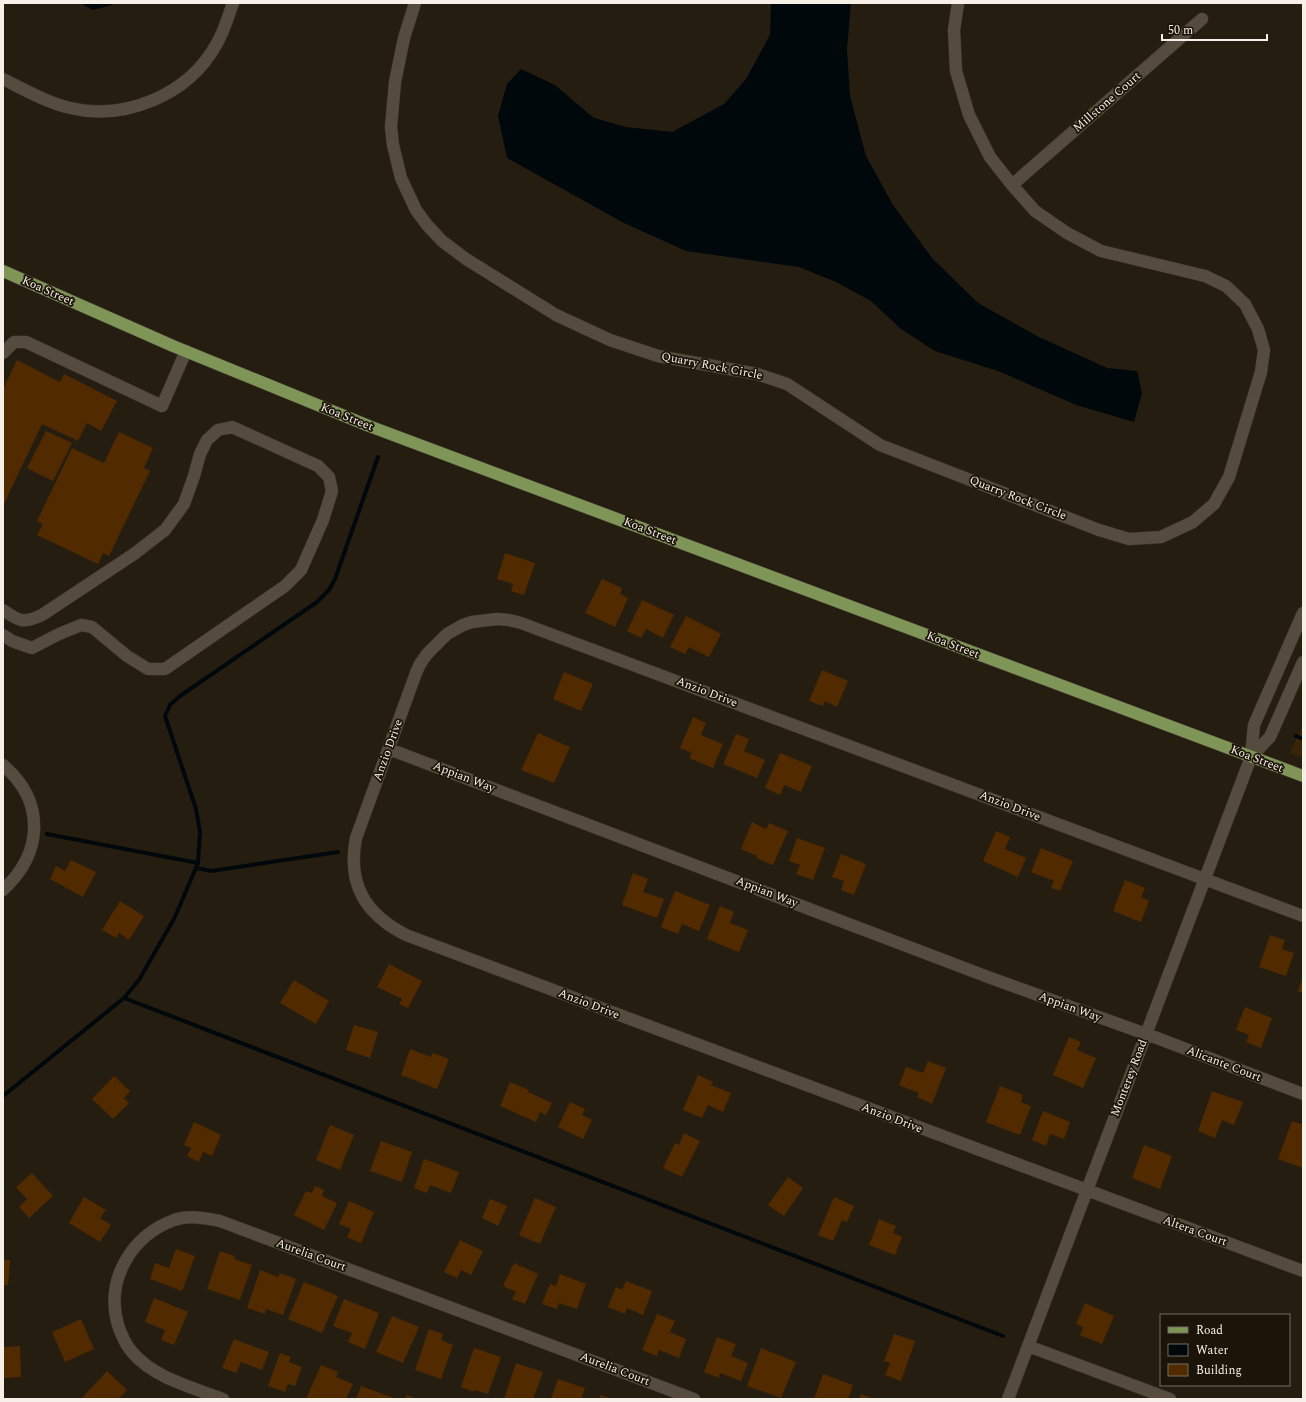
<svg xmlns="http://www.w3.org/2000/svg" width="1306" height="1402" viewBox="0 0 1306 1402" font-family="Spectral,serif">
	<style>
		.green { fill: #382507 }
		.water { fill: #01080b }
		.lines { fill: none; stroke-linecap: round; stroke-linejoin: round }
		.stream { stroke: #01080b; stroke-width: 4 }
		.building { fill: #512a00 }
		.minor-casing { stroke: #3d362f; stroke-width: 13 }
		.major-casing { stroke: #3d362f; stroke-width: 13 }
		.minor { stroke: #554b3e; stroke-width: 12 }
		.major { stroke: #7f9558; stroke-width: 12 }
		.labels { text-anchor: middle; dominant-baseline: central; stroke-width: 3.5; stroke-linejoin: round; paint-order: stroke }
		.street-label { font-size: 12px; fill: #f6f0e8; stroke: #1c1408 }
	</style>
	<rect width="100%" height="100%" fill="#261d11"/>
	<path class="green" d="M1303 725V757L1290 753Z"/>
	<path class="water" d="M80 3H114L112 5 93 10Z
		M771 3H851L847 49 850 96 866 156 893 205 932 258 978 303 1039 337 1107 368 1137 371 1142 393 1134 422 1076 405 998 371 935 351 901 329 871 301 836 282 799 267 686 251 624 223 507 158 498 116 507 84 521 69 555 85 594 118 626 127 672 132 724 104 746 79 770 35Z"/>
	<g class="lines">
		<path class="stream" d="M1296 736 1303 739
			M47 834 198 863
			M197 868 211 871 338 852
			M124 998 1003 1336
			M3 1096 124 998 139 980 175 917 198 863 200 832 196 809 165 716 170 705 180 696 317 602 329 590 335 579 378 457"/>
	</g>
	<path class="building" d="M17 360 60 382 64 374 117 401 101 431 87 423 78 441 42 424 3 506V389Z
		M46 431 72 443 53 481 27 468Z
		M119 432 153 448 144 468 150 471 109 556 103 553 98 564 37 535 43 524 37 521 72 448 104 463Z
		M505 553 535 563 524 595 511 591 513 584 497 579Z
		M602 579 622 588 620 594 628 598 615 627 585 613Z
		M642 600 674 615 663 638 646 629 641 638 627 631Z
		M686 616 721 634 709 657 689 647 685 654 670 647Z
		M822 670 848 681 837 707 825 701 823 706 809 701Z
		M564 672 593 684 581 711 553 699Z
		M693 717 706 723 701 735 723 744 713 768 689 758 692 753 680 748Z
		M538 733 570 747 554 783 521 770Z
		M736 734 749 739 744 751 765 760 757 778 723 764Z
		M780 753 812 766 801 792 784 785 780 795 765 788Z
		M752 822 766 829 769 823 788 831 773 865 756 858 757 856 741 849Z
		M996 831 1010 837 1005 849 1026 858 1018 877 983 861Z
		M797 838 825 848 813 880 796 874 800 865 789 861Z
		M1041 848 1073 861 1060 891 1051 888 1054 881 1031 872Z
		M841 854 866 864 854 895 841 890 844 881 832 877Z
		M71 860 96 872 83 897 50 879 56 866 65 871Z
		M633 873 648 879 643 892 664 899 657 918 622 905Z
		M1125 880 1145 888 1141 897 1149 901 1141 922 1113 911Z
		M675 891 710 905 699 931 682 924 678 934 661 927Z
		M120 901 144 916 129 940 119 933 116 938 102 930Z
		M720 906 734 912 730 923 748 930 739 952 707 939Z
		M1270 935 1285 940 1282 949 1294 953 1286 976 1259 967Z
		M389 964 422 981 408 1008 399 1004 402 999 377 987Z
		M1303 977V993L1298 991Z
		M294 980 329 1001 316 1024 280 1003Z
		M1245 1007 1272 1018 1261 1048 1246 1042 1249 1035 1236 1030Z
		M354 1025 378 1032 370 1058 346 1050Z
		M1069 1037 1081 1042 1077 1050 1096 1058 1083 1088 1053 1075Z
		M410 1049 431 1057 433 1053 449 1059 437 1089 401 1075Z
		M928 1061 946 1068 932 1104 917 1097 919 1093 899 1085 906 1067 923 1073Z
		M698 1075 713 1082 711 1085 731 1093 723 1112 708 1105 702 1118 683 1110Z
		M114 1076 130 1091 124 1098 129 1103 113 1119 92 1099Z
		M510 1082 529 1090 528 1092 552 1103 546 1115 540 1112 536 1122 500 1106Z
		M1000 1086 1023 1095 1021 1102 1031 1106 1020 1135 986 1122Z
		M1212 1091 1243 1102 1234 1125 1222 1120 1215 1138 1198 1131Z
		M570 1102 585 1109 582 1115 592 1120 583 1139 558 1127Z
		M1043 1111 1070 1122 1064 1139 1050 1134 1046 1146 1032 1140Z
		M1292 1121 1303 1125V1168L1278 1159Z
		M194 1122 221 1135 212 1156 203 1152 199 1162 187 1156 191 1148 184 1145Z
		M330 1125 354 1135 340 1170 316 1160Z
		M684 1133 700 1141 682 1177 663 1168 675 1143 679 1145Z
		M381 1141 412 1152 402 1182 370 1171Z
		M1144 1145 1172 1156 1160 1189 1132 1178Z
		M424 1159 459 1172 451 1193 430 1185 427 1193 414 1188Z
		M32 1173 53 1196 29 1218 19 1207 27 1199 16 1187Z
		M788 1177 803 1188 784 1216 768 1205Z
		M315 1186 324 1190 322 1196 337 1203 324 1230 294 1215 306 1191 312 1193Z
		M84 1197 106 1210 100 1218 111 1225 100 1242 69 1223Z
		M834 1197 854 1206 847 1222 842 1220 833 1241 818 1235Z
		M535 1198 556 1207 540 1244 519 1235Z
		M490 1199 507 1206 498 1226 482 1218Z
		M349 1201 374 1212 361 1243 347 1237 351 1229 339 1224Z
		M879 1219 896 1226 893 1233 902 1237 895 1255 869 1245Z
		M460 1240 483 1251 471 1275 461 1270 457 1278 444 1272Z
		M176 1249 195 1256 182 1291 150 1279 155 1263 169 1268Z
		M220 1251 235 1256 234 1259 252 1265 240 1300 207 1289Z
		M3 1260H10L8 1285H3Z
		M514 1263 538 1274 525 1304 512 1299 516 1292 503 1286Z
		M260 1270 278 1277 280 1273 296 1279 283 1315 266 1309 265 1314 247 1308Z
		M560 1274 586 1284 577 1309 559 1303 557 1309 542 1304 550 1284 556 1286Z
		M626 1281 652 1291 643 1315 627 1308 625 1314 608 1307 616 1287 622 1290Z
		M304 1282 338 1296 322 1333 288 1319Z
		M154 1298 188 1312 174 1345 161 1340 165 1330 145 1322Z
		M344 1299 379 1313 365 1349 348 1342 352 1333 333 1326Z
		M1085 1303 1114 1316 1102 1344 1080 1335 1083 1327 1076 1324Z
		M657 1314 675 1321 670 1332 686 1339 679 1358 659 1350 657 1356 642 1350Z
		M392 1316 419 1327 403 1363 376 1352Z
		M81 1319 94 1349 65 1362 52 1332Z
		M429 1329 443 1334 441 1340 453 1345 441 1379 415 1370Z
		M894 1334 915 1341 901 1381 885 1375 890 1363 884 1361Z
		M717 1337 736 1344 731 1356 748 1363 741 1381 720 1373 719 1378 704 1372Z
		M234 1339 269 1352 262 1370 241 1362 236 1373 222 1368Z
		M20 1346 21 1377 3 1378V1347Z
		M474 1348 501 1357 488 1394 475 1390 474 1392 461 1387Z
		M761 1348 796 1362 781 1398 747 1386Z
		M280 1353 291 1357 289 1362 302 1367 295 1386 288 1384 285 1392 268 1386Z
		M516 1363 543 1372 533 1399H504Z
		M321 1365 338 1372 336 1377 353 1384 346 1399H306Z
		M107 1371 127 1390 118 1399H81Z
		M823 1374 853 1385 848 1399H814Z
		M558 1379 585 1388 581 1399H551Z
		M361 1386 396 1399H356Z
		M861 1394 874 1399H859Z
		M407 1395 416 1399H405Z
		M601 1395 612 1399H599Z"/>
	<g class="lines">
		<defs>
			<path id="minor" d="M415 3 404 38 395 82 391 127 393 145 401 178 416 210 427 225 442 241 466 259 556 315 610 340 658 356 757 374 787 384 880 445 1099 530 1129 539 1161 537 1193 522 1214 504 1229 477 1261 372 1264 350 1258 329 1245 304 1226 286 1205 276 1101 251 1067 233 1035 211 1012 185 990 157 969 115 956 71 954 30 958 3
				M3 79C25 90 46 102 70 108 125 121 188 95 216 45 224 32 228 17 233 3
				M1012 185 1202 19
				M3 353 14 342H26L162 406 186 351
				M3 610C19 621 23 624 42 615L134 554 165 530 184 504 194 476 200 454 207 440 218 430 232 427 318 466 329 477 332 491 323 520 301 570 285 586 165 669H148L127 656 92 627 81 625 59 634 32 648 12 641 3 635
				M389 749 988 977 1157 1038 1303 1094
				M1251 757 1270 737 1303 662
				M3 765C46 802 43 853 3 890
				M1303 916 521 623 509 620 497 619 472 622 463 625 447 634 427 654 420 664 416 673 356 838C347 884 365 914 406 935L1303 1271
				M1028 1346 1170 1399
				M223 1399C191 1387 154 1378 132 1352 125 1344 121 1334 118 1325 105 1280 131 1236 174 1220 189 1215 205 1218 220 1221L694 1399
				M1008 1399 1251 757 1254 725 1303 613"/>
			<path id="major" d="M3 271 173 346 369 426 1303 776"/>
		</defs>
		<use href="#minor" class="minor-casing"/>
		<use href="#major" class="major-casing"/>
		<use href="#minor" class="minor"/>
		<use href="#major" class="major"/>
	</g>
	<g class="labels">
		<g class="street-label">
			<text transform="translate(1107 102) rotate(-41)">Millstone Court</text>
			<text transform="translate(48 291) rotate(24)">Koa Street</text>
			<text transform="translate(712 366) rotate(11)">Quarry Rock Circle</text>
			<text transform="translate(347 417) rotate(22)">Koa Street</text>
			<text transform="translate(1018 498) rotate(21)">Quarry Rock Circle</text>
			<text transform="translate(650 531) rotate(21)">Koa Street</text>
			<text transform="translate(953 645) rotate(21)">Koa Street</text>
			<text transform="translate(707 692) rotate(21)">Anzio Drive</text>
			<text transform="translate(388 750) rotate(-70)">Anzio Drive</text>
			<text transform="translate(1257 759) rotate(21)">Koa Street</text>
			<text transform="translate(464 777) rotate(21)">Appian Way</text>
			<text transform="translate(1010 806) rotate(21)">Anzio Drive</text>
			<text transform="translate(767 892) rotate(21)">Appian Way</text>
			<text transform="translate(589 1004) rotate(21)">Anzio Drive</text>
			<text transform="translate(1070 1007) rotate(20)">Appian Way</text>
			<text transform="translate(1224 1064) rotate(21)">Alicante Court</text>
			<text transform="translate(1129 1078) rotate(-69)">Monterey Road</text>
			<text transform="translate(892 1118) rotate(21)">Anzio Drive</text>
			<text transform="translate(1195 1231) rotate(20)">Altera Court</text>
			<text transform="translate(311 1255) rotate(20)">Aurelia Court</text>
			<text transform="translate(615 1369) rotate(21)">Aurelia Court</text>
		</g>
	</g>
	<rect width="1306" height="1402" fill="none" stroke="#f6f0e8" stroke-width="8"/>
	<rect x="1160" y="1314" width="130" height="72" fill="#1c1408" stroke="#736c62"/>
	<rect x="1168" y="1327" width="20" height="6" fill="#7f9558" stroke="#736c62"/>
	<text x="1196" y="1334" font-size="12" fill="#f6f0e8">Road</text>
	<rect x="1168" y="1344" width="20" height="12" fill="#01080b" stroke="#736c62"/>
	<text x="1196" y="1354" font-size="12" fill="#f6f0e8">Water</text>
	<rect x="1168" y="1364" width="20" height="12" fill="#512a00" stroke="#736c62"/>
	<text x="1196" y="1374" font-size="12" fill="#f6f0e8">Building</text>
	<path d="M1162 34v6h105v-6" fill="none" stroke="#f6f0e8" stroke-width="2"/>
	<text x="1168" y="34" font-size="12" fill="#f6f0e8" stroke="#1c1408" stroke-width="3" paint-order="stroke">50 m</text>
</svg>
